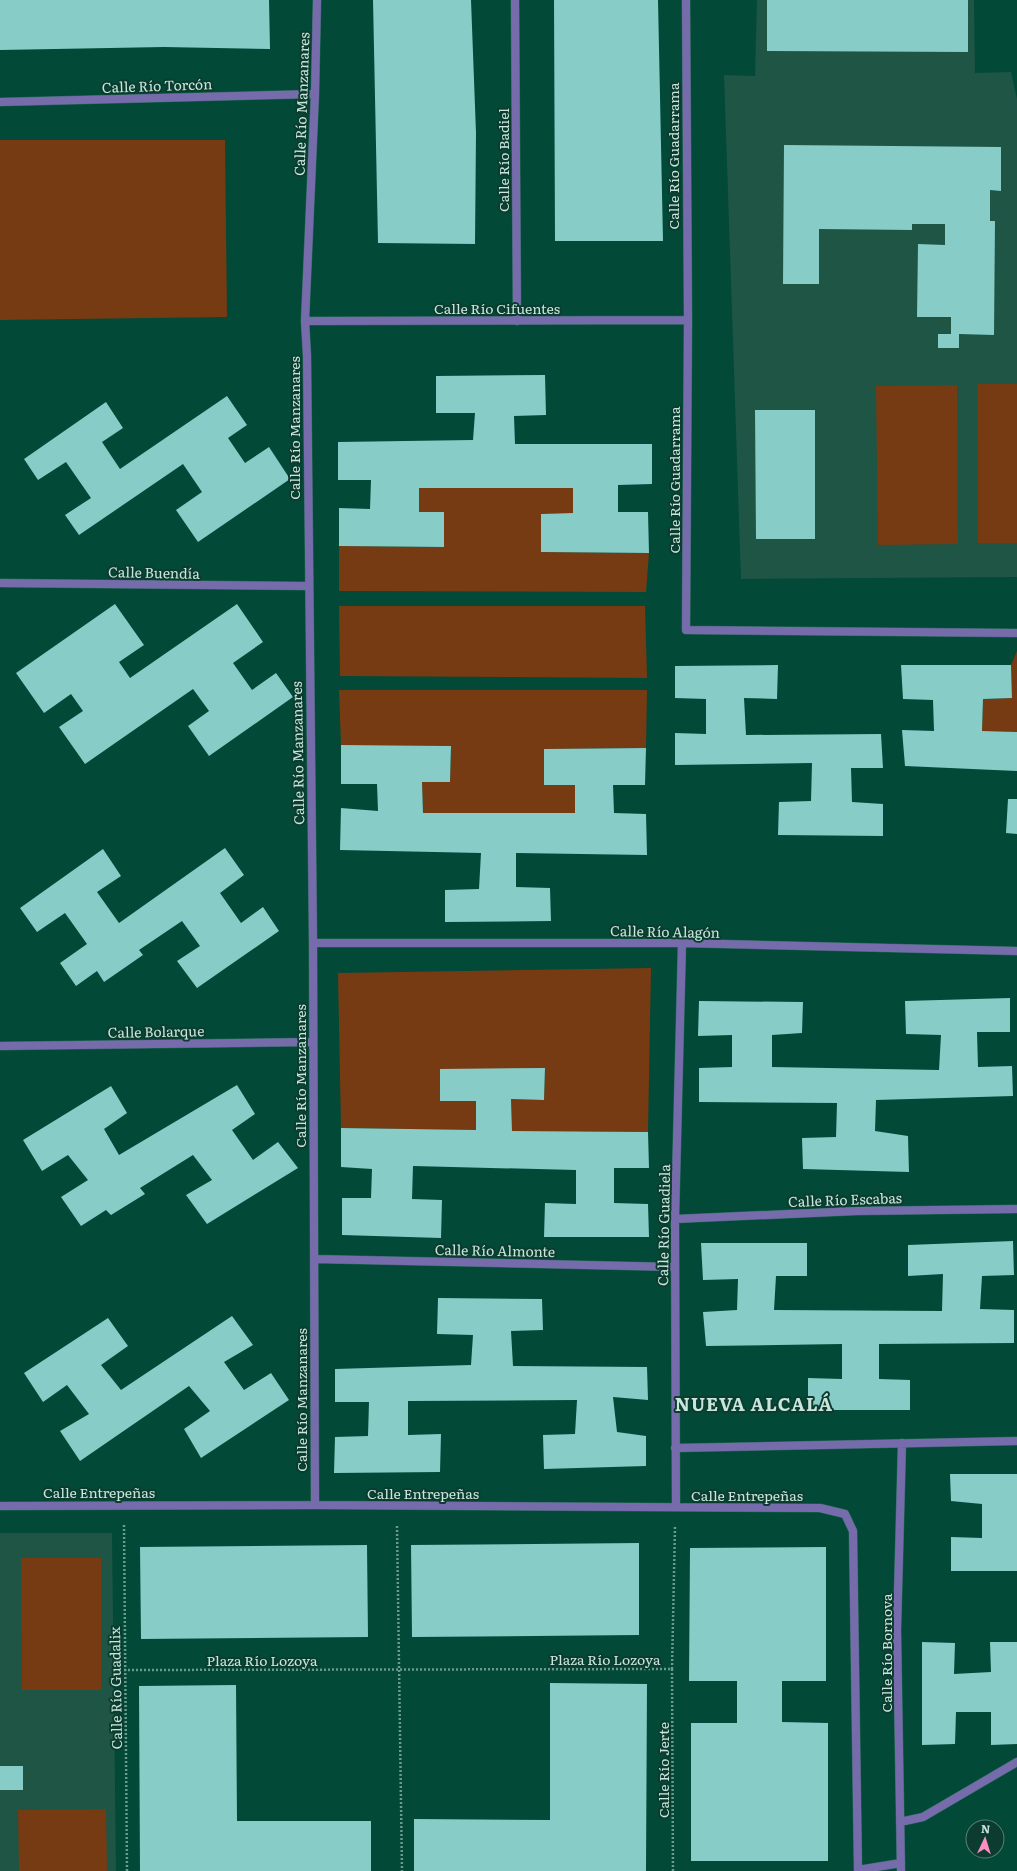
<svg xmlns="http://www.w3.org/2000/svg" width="1017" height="1871" viewBox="0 0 1017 1871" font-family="Literata,serif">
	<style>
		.built { fill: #1e5545 }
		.green { fill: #763b13 }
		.building { fill: #87ccc7 }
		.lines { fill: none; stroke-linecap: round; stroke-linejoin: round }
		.minor-casing { stroke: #2a6859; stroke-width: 9 }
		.path { stroke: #6a9b8e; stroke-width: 2.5; stroke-dasharray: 2 2; stroke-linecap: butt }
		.minor { stroke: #766cac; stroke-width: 8 }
		.labels { text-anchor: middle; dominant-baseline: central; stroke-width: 4; stroke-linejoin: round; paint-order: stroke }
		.street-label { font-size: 14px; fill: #c8e6db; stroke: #0c3c2f }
		.district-label { font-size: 18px; font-weight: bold; letter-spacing: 1px; fill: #c8e6db; stroke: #0c3c2f }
	</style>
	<rect width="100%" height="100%" fill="#024938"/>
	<path class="built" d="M757 0H974L975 73 1011 72 1017 99V577L741 579 724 75 755 76Z
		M0 1533H112L116 1871H0Z"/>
	<path class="green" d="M0 140H225L227 317 0 320Z
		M977 384H1017V543H978Z
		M957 385 958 544 878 545 876 386Z
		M419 488H573V513L541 514V552L649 553 646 592 339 591V546L444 547V512H419Z
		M339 606H645L647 678 340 676Z
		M1017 651V732L982 731 983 699 1012 698 1011 665Z
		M339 690H647L646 748 544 749 575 785V813H423L422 782H450L451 746 341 745Z
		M651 968 648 1132 512 1131 511 1099 544 1100 545 1068 440 1101H476V1130L341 1128 338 973Z
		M21 1558H101V1690H22Z
		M106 1809 107 1871H19L18 1810Z"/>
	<path class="building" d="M0 0H269L270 49 164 47 0 50Z
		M373 0H471L476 133 475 244 378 243Z
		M554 0H658L663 241H555Z
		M767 0H968V52L767 51Z
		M784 145 1001 147V191L990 190V221H995L994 335 959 334V348H938V334H951V317H917L918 244 945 245V224H912V230L819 229V284H783Z
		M545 375 546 415 514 416 515 444H652V484L618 485V512H648L649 553 541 552V514L573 513V488H419V512H444V547L339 546V508L370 509 371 480H338V442L473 440 475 413H436V376Z
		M227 396 247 425 228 438 245 463 269 447 290 479 198 542 176 510 202 492 183 464 79 535 65 515 91 498 66 462 38 480 24 459 106 402 123 428 102 442 120 469Z
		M755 410H815V539H756Z
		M115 604 144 645 119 662 130 678 237 604 263 642 233 663 252 690 276 673 293 697 209 756 188 726 209 711 193 689 85 764 59 727 83 711 71 694 44 713 16 673Z
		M778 665 777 699 744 698 746 735 881 734 883 768H851L852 802 883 804V836L778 835 779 802 811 801 812 763 675 765V733L706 734V699L675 698V666Z
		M901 665H1011L1012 698 983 699 982 731 1017 732V771L905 766 902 730 934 731 933 700 903 699Z
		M341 745 451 746 450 782H422L423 813H575V785H544V749L646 748 645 785H613L614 813 646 814 647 855 516 853V887L550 888 551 921 445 922V890L479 889 481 853 340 850 341 808 378 811 377 784H341Z
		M1008 799H1017V834L1006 833Z
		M225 848 244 875 220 893 241 923 263 907 279 931 197 988 177 961 200 946 182 921 139 950 143 955 104 982 97 971 76 986 60 963 87 944 65 913 37 932 20 908 103 849 121 876 97 892 119 923Z
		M1010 998V1032H977L978 1067 1012 1066 1013 1096 876 1100 875 1131 908 1136 909 1172 803 1169 802 1138 836 1137 837 1103 699 1102V1068L732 1067V1035L698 1036 699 1001 803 1002 802 1033 772 1035V1067L939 1070 941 1035 906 1034 905 1001Z
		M545 1068 544 1100 511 1099 512 1131 648 1132 649 1168H614V1203L648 1204 649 1237H544L545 1203 576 1204V1170L413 1166 412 1199 442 1200 441 1238 342 1235V1198H371L372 1169 341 1167V1128L476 1130V1101H440V1069Z
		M237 1085 255 1114 232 1130 253 1160 278 1142 298 1168 207 1224 186 1195 212 1180 193 1155 140 1188 145 1194 111 1215 106 1210 81 1226 61 1197 88 1180 68 1155 42 1171 23 1140 111 1086 127 1113 104 1129 119 1155Z
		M1013 1241 1014 1275 982 1276 980 1309 1014 1310V1343L879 1344V1379L910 1380V1410H808V1378L842 1379V1344L706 1346 703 1312 737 1310 738 1279 703 1280 701 1243H807V1276H776L774 1310 942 1311 943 1274 908 1276V1245Z
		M438 1298 542 1299 543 1330 511 1331 513 1366 647 1367 648 1400 613 1397 617 1432 646 1436V1466L544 1469 543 1435 575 1434 577 1400 408 1401V1435L441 1434 440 1472 334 1473 335 1437 368 1436 369 1402H335V1369L471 1365 473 1335 437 1334Z
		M232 1316 253 1345 224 1362 244 1390 271 1373 289 1400 201 1458 184 1429 210 1411 189 1386 80 1461 60 1431 89 1414 67 1385 43 1402 24 1373 108 1318 128 1346 101 1365 121 1390Z
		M950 1474H1017V1571H951V1537L982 1538V1504L951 1501Z
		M639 1543V1635L412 1637 411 1545Z
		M367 1545 368 1637 141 1639 140 1547Z
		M826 1547V1681H782V1722L828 1723V1861H691V1723H737V1681H689L690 1548Z
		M922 1642 955 1643 954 1674 991 1672 990 1642H1017V1744L991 1745V1712H956L955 1744 922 1745Z
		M550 1683 647 1684 646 1871H414V1819L550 1820Z
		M236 1685 237 1821H371V1871H140L139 1686Z
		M0 1766H23V1790H0Z"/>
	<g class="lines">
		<defs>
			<path id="minor" d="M515 0 517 321
				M686 0 688 320 686 630 1017 633
				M0 102 315 94
				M305 321 688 320
				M0 583 308 586
				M313 943H682L1017 951
				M0 1046 313 1042
				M675 1219 857 1211 1017 1209
				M314 1259 675 1267
				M675 1448 1017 1441
				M315 1505 313 943 307 356 305 321 315 94 317 0
				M0 1506 315 1505 820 1508 845 1514 853 1531 858 1871
				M676 1507 675 1219 682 943
				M900 1822 923 1817 1017 1762
				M858 1870 901 1863
				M901 1871 897 1630 902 1443"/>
		</defs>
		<use href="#minor" class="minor-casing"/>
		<path class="path" d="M124 1525 127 1871
			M397 1526 402 1871
			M672 1669 673 1871
			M124 1670 672 1669 675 1526"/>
		<use href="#minor" class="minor"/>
	</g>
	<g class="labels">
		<g class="street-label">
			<text transform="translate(157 85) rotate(-2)">Calle Río Torcón</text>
			<text transform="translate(301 104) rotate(-88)">Calle Río Manzanares</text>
			<text transform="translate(673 156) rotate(-90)">Calle Río Guadarrama</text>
			<text transform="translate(503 160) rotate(-90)">Calle Río Badiel</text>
			<text x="497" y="308">Calle Río Cifuentes</text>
			<text transform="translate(294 428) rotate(-90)">Calle Río Manzanares</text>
			<text transform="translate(674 480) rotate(-90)">Calle Río Guadarrama</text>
			<text transform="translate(154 572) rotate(1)">Calle Buendía</text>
			<text transform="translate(297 753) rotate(-91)">Calle Río Manzanares</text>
			<text transform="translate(665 931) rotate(1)">Calle Río Alagón</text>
			<text transform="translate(156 1031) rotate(-1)">Calle Bolarque</text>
			<text transform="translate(300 1076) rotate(-90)">Calle Río Manzanares</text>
			<text transform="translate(845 1199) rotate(-2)">Calle Río Escabas</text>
			<text transform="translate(663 1225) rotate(-89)">Calle Río Guadiela</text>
			<text transform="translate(495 1250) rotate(1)">Calle Río Almonte</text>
			<text transform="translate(301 1400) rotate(-90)">Calle Río Manzanares</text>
			<text x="99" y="1492">Calle Entrepeñas</text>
			<text x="423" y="1493">Calle Entrepeñas</text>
			<text x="747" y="1495">Calle Entrepeñas</text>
			<text transform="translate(886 1653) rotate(-90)">Calle Río Bornova</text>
			<text x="605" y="1659">Plaza Río Lozoya</text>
			<text x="262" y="1660">Plaza Río Lozoya</text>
			<text transform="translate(115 1688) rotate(-91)">Calle Río Guadalix</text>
			<text transform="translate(663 1770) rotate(-90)">Calle Río Jerte</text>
		</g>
		<g class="district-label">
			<text x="754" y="1403">NUEVA ALCALÁ</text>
		</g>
	</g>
	<g transform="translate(985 1839) rotate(4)"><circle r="19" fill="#0c3c2f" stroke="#578074"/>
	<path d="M0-3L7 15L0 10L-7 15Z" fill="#fb8fc4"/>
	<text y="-6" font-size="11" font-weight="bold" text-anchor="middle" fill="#c8e6db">N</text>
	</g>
</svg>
